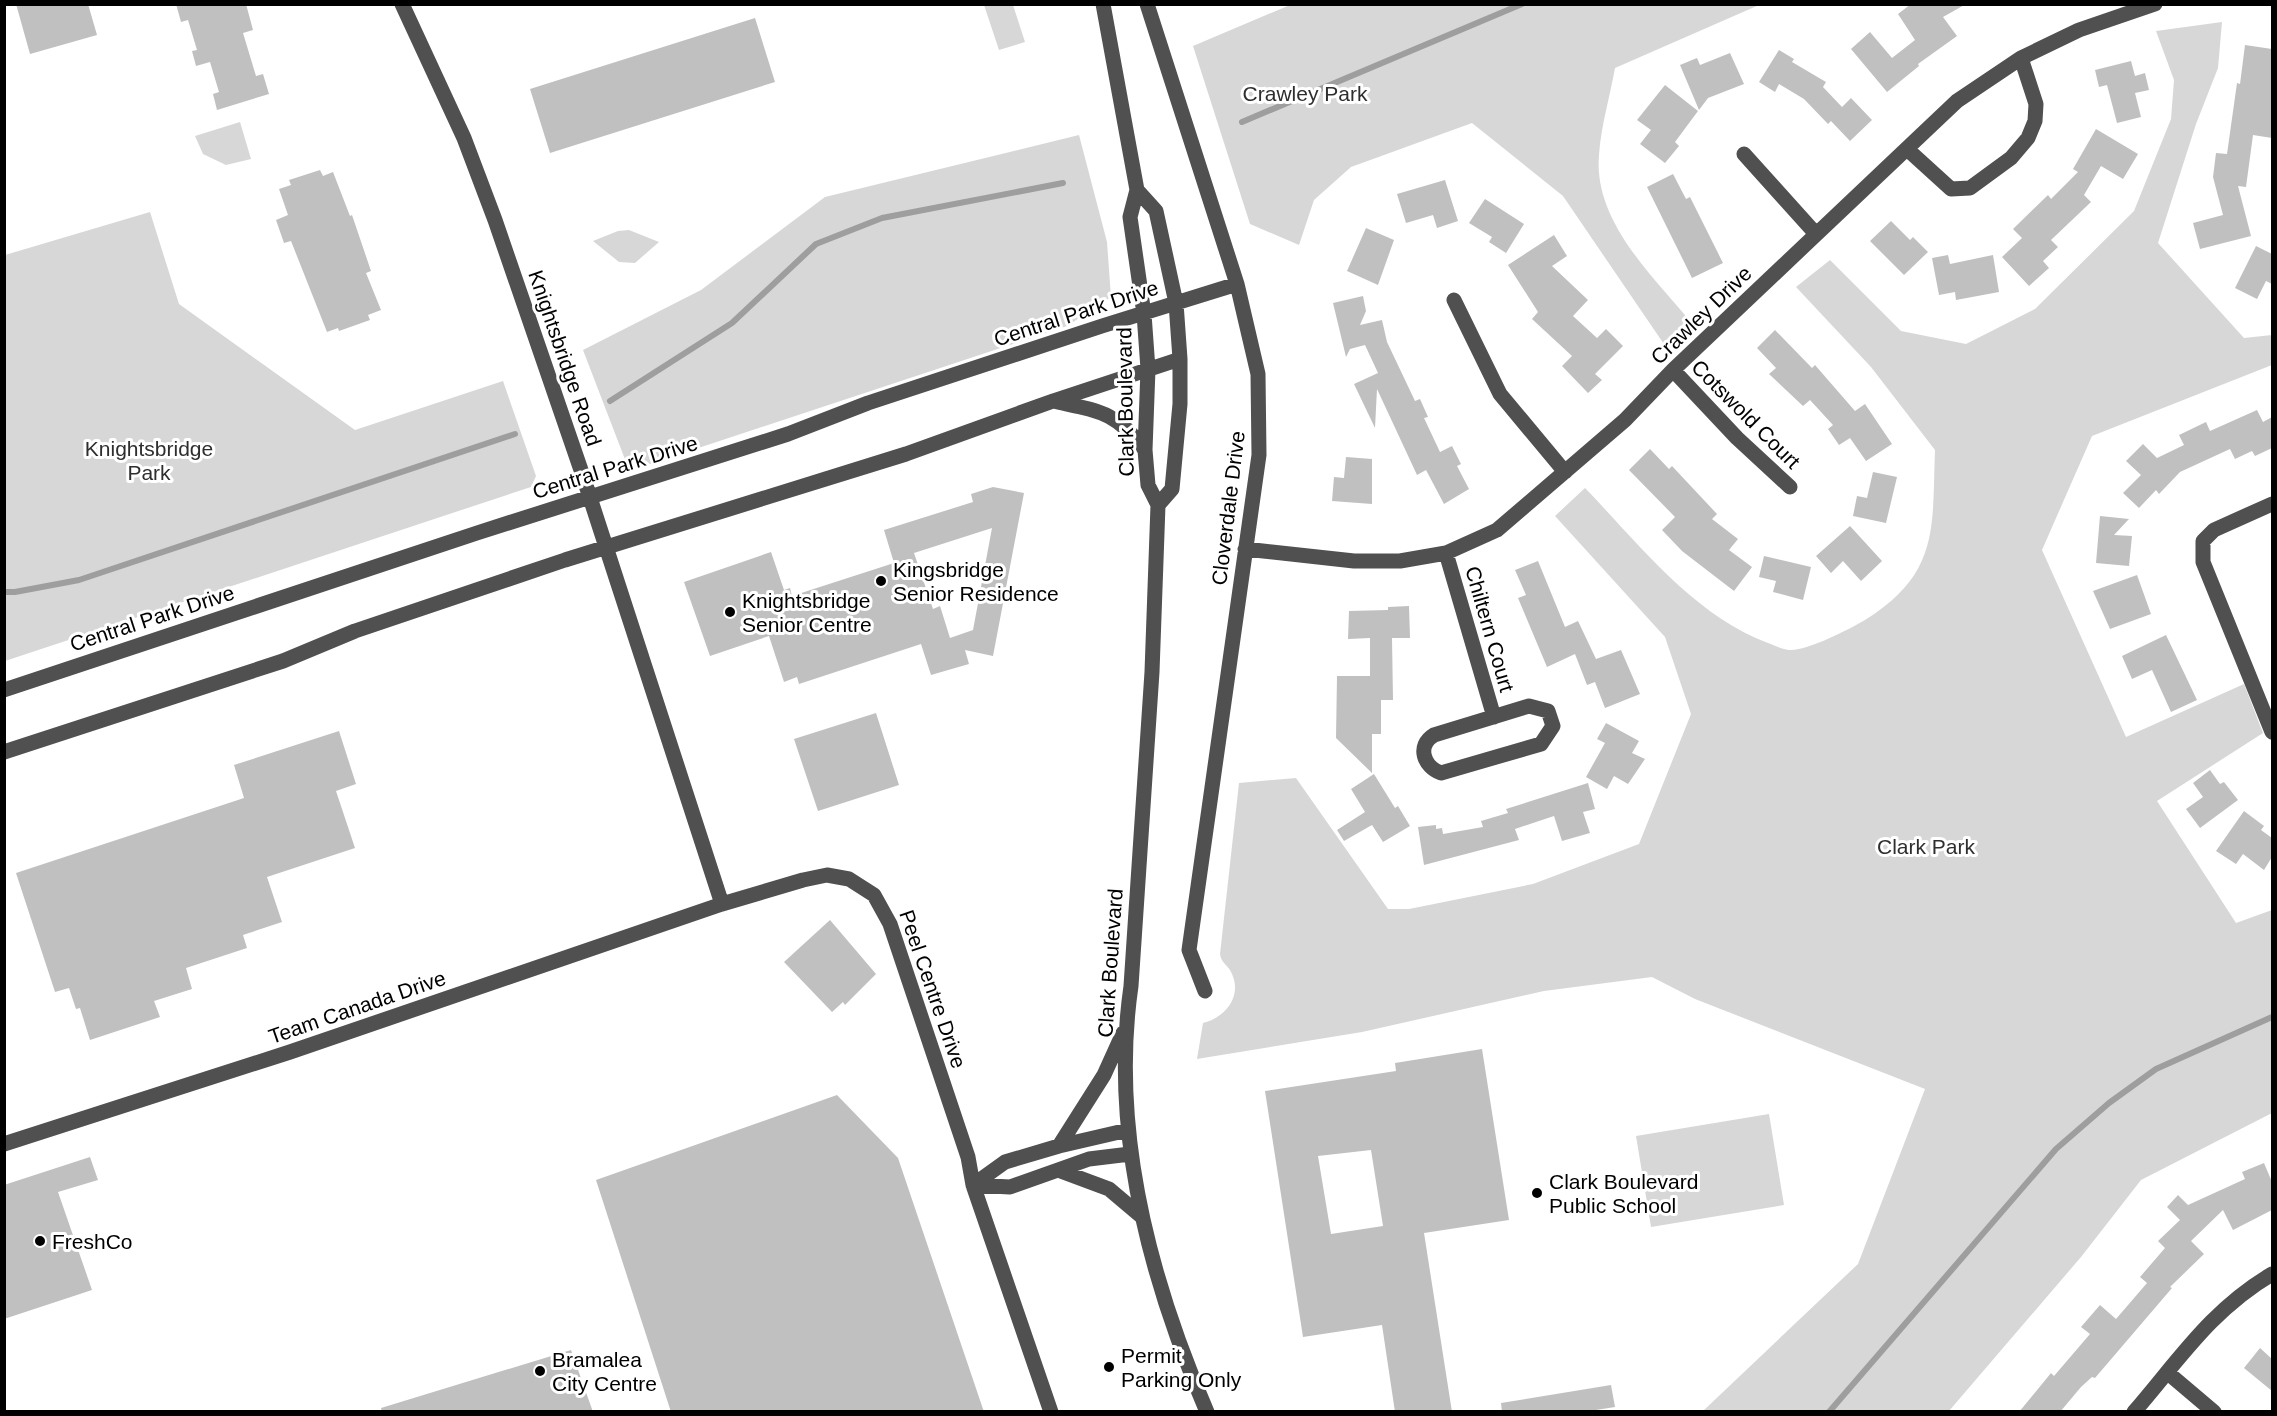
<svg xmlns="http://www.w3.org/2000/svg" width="2277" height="1416" viewBox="0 0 2277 1416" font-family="Helvetica,sans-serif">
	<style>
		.green { fill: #d7d7d7 }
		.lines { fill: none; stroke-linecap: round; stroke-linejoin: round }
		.stream { stroke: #9e9e9e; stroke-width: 6 }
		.building { fill: #c0c0c0; fill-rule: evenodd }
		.minor { stroke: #505050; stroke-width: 15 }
		.poi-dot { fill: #000; stroke: #fff; stroke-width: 2 }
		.labels { text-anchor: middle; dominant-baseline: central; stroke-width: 6; stroke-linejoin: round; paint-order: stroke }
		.park-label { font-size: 21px; fill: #2e2e2e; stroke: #fff }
		.street-label { font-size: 21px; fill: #000; stroke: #fff }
		.poi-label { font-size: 21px; fill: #000; stroke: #fff; text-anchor: start }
	</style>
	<rect width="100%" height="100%" fill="#fff"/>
	<path class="green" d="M984 5H1013L1025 42 999 50Z
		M1290 5H1759L1615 68C1610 96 1601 126 1599 155 1593 223 1657 280 1696 328L1670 353 1563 196 1472 123 1351 167 1314 200 1299 245 1250 224 1193 46Z
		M2222 22 2218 68 2196 124 2158 243 2244 338 2272 335V365L2092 436 2042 550 2126 737 2244 684 2263 733 2157 801 2236 923 2272 910V1113L2141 1180 2081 1257 1949 1411H1703L1858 1264 1925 1089 1695 999 1652 977 1544 991 1362 1032 1197 1059 1203 1023C1227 1017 1244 994 1230 970 1226 964 1221 962 1220 954L1239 783 1296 778 1388 909H1409L1533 884 1639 844 1691 714 1665 637 1555 516 1585 488C1639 544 1693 615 1768 643 1774 645 1783 650 1790 650 1807 651 1850 629 1865 620 1940 573 1932 528 1935 450L1871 367 1796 287 1830 260 1901 331 1966 344 2035 309 2134 211 2171 119 2174 80 2156 31Z
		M240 122 251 159 226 165 203 154 195 136Z
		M1079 135 1107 242 1111 297 1067 326 644 466 626 462 583 350 701 290 825 197Z
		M150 212 179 304 355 430 503 381 536 476 531 487 5 661V255Z
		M629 230 659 242 635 263 619 262 593 241 618 231Z
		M1769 1114 1784 1205 1651 1227 1636 1136Z"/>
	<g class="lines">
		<path class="stream" d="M1242 122 1522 4
			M610 401 732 323 816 244 882 218 1063 183
			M4 592H15L79 580 515 434
			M1829 1412 2056 1149 2109 1103 2156 1069 2272 1017"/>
	</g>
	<path class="building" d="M16 4H88L97 35 30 54Z
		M176 4H246L253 30 243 33 256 76 263 74 269 94 217 110 213 94 219 92 210 62 196 66 192 51 197 50 188 20 181 22Z
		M1911 4H1966L1943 17 1957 36 1918 64 1919 66 1887 92 1851 49 1870 32 1892 58 1915 40 1898 14Z
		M755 18 775 82 550 153 530 89Z
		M2245 45 2272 49V138L2253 135 2246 187 2238 186 2251 236 2200 249 2193 223 2223 215 2213 177 2216 153 2227 154 2237 83 2240 84Z
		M1779 50 1794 59 1792 62 1826 82 1823 87 1842 107 1851 98 1872 120 1850 141 1831 121 1828 124 1804 99 1779 84 1775 92 1759 82Z
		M1730 53 1744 84 1708 98 1699 110 1680 65 1697 58 1700 65Z
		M2131 61 2135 76 2145 73 2149 90 2135 93 2141 117 2117 123 2107 85 2099 87 2095 70Z
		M1665 85 1698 111 1675 142 1679 146 1665 163 1640 144 1651 130 1637 120Z
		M2096 129 2138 154 2123 179 2101 166 2084 195 2091 202 2051 240 2058 247 2043 261 2049 268 2029 286 2002 257 2022 238 2013 229 2048 195 2051 199 2078 172 2073 169Z
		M320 170 323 176 333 172 350 216 352 215 371 271 366 273 381 310 368 315 370 320 339 331 338 328 327 332 291 241 284 243 276 220 288 215 279 189 291 185 289 180Z
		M1673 174 1686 199 1690 197 1723 263 1692 278 1647 187Z
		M1445 180 1458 221 1437 228 1433 215 1406 223 1397 194Z
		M1485 199 1524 224 1506 253 1489 242 1492 237 1469 223Z
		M1891 221 1910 240 1913 237 1928 252 1904 275 1870 241Z
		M1366 228 1394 240 1378 285 1347 271Z
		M1554 235 1567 256 1552 266 1588 300 1573 316 1597 338 1606 329 1623 346 1595 374 1602 380 1588 393 1562 366 1572 356 1532 319 1538 312 1508 265Z
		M2256 246 2272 254V284L2266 281 2257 299 2235 288Z
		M1948 255 1950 264 1993 255 1999 292 1956 300 1955 292 1939 295 1932 258Z
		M1363 296 1366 311 1360 325 1382 320 1387 342 1415 401 1420 399 1428 417 1424 418 1440 452 1452 446 1461 464 1457 466 1469 489 1444 504 1426 470 1417 475 1377 389 1375 428 1354 384 1378 373 1365 345 1350 349 1346 357 1333 303Z
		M1775 330 1812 368 1815 365 1855 411 1865 404 1892 444 1866 461 1850 438 1839 445 1828 429 1833 425 1810 400 1803 406 1769 374 1776 368 1757 348Z
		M2257 410 2263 422 2272 417V448L2255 456 2252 451 2235 459 2230 449 2180 472 2159 494 2156 490 2139 508 2123 493 2141 475 2126 461 2143 444 2157 458 2184 445 2179 435 2206 422 2210 431Z
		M1650 449 1669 469 1672 466 1717 514 1712 519 1738 539 1729 550 1752 567 1734 591 1682 551 1662 530 1675 517 1629 470Z
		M1346 457 1372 459V504L1332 501 1334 477 1344 478Z
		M1873 472 1897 477 1886 523 1853 516 1857 496 1867 498Z
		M993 487 1024 493 993 656 965 650 969 664 931 675 921 644 799 684 797 677 784 682 769 636 710 656 684 582 771 552 784 590 790 588 792 596 894 563 884 530 973 502 971 494ZM992 528 973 630 950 638 940 606 933 609 914 553Z
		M2100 516 2129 519 2114 535 2132 536 2129 566 2096 563Z
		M1850 526 1882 561 1861 581 1843 561 1831 573 1816 556Z
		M1764 556 1811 567 1803 600 1773 592 1776 581 1759 577Z
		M1538 561 1565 627 1578 621 1596 659 1621 650 1640 694 1605 708 1595 682 1587 685 1575 654 1547 667 1518 598 1526 595 1515 570Z
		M2137 575 2151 614 2110 629 2093 591Z
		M1409 606 1410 638H1392L1393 700H1381V734H1372V773L1336 738 1337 676H1370V638L1348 639 1349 611 1388 610V607Z
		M2166 635 2197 700 2171 712 2152 670 2132 679 2122 656Z
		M876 713 899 785 818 811 794 739Z
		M1606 723 1639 741 1632 753 1645 759 1628 784 1614 776 1607 789 1586 777 1605 743 1597 739Z
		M339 731 356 784 336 791 355 848 267 877 282 922 243 935 247 948 186 968 192 989 154 1001 160 1017 90 1040 80 1008 76 1009 69 988 55 992 16 873 244 798 234 765Z
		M2210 770 2220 784 2224 782 2238 800 2200 828 2186 809 2203 797 2193 783Z
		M1374 774 1395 808 1398 806 1410 826 1383 842 1372 825 1344 841 1337 830 1365 812 1351 789Z
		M1588 783 1595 809 1583 812 1590 833 1562 841 1554 816 1515 829 1519 840 1424 865 1418 827 1436 825V829L1442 828 1443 834 1483 827 1481 821 1508 813 1506 809Z
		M2244 811 2264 826 2261 830 2272 838V857L2264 870 2243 854 2236 864 2216 851Z
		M830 920 876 974 845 1005 843 1002 832 1012 784 962Z
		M1482 1049 1509 1220 1424 1233 1452 1412H1395L1382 1325 1303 1337 1265 1091 1396 1071 1395 1063ZM1371 1150 1383 1226 1331 1234 1318 1156Z
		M837 1095 898 1158 984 1412H671L596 1180Z
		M90 1157 98 1180 58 1192 92 1290 4 1319V1185Z
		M2264 1163 2272 1182V1210L2233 1230 2223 1210 2191 1241 2204 1254 2170 1287 2172 1288 2095 1378 2092 1377 2081 1387 2060 1412H2019L2051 1373 2054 1376 2090 1334 2081 1327 2100 1305 2116 1319 2147 1283 2140 1277 2165 1248 2158 1241 2180 1220 2167 1207 2178 1195 2188 1205 2245 1179 2242 1172Z
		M2260 1348 2272 1359V1391L2244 1368Z
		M571 1350 593 1412H382L381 1408Z
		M1611 1385 1615 1407 1583 1412H1502L1501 1403Z"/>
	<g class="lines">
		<path class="minor" d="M402 4 464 138 495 220 582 473 722 904
			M1103 4 1137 190 1130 217 1144 314 1148 369 1145 450 1148 485 1158 505 1152 672 1131 986C1110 1131 1149 1278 1207 1412
			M1147 4 1237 284 1258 374 1259 455 1189 950 1205 991
			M1907 149 1951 189 1970 188 2011 158 2028 138 2035 121 2036 104 2021 58
			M1744 154 1816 234
			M1137 190 1156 211 1176 303 1180 359V404L1172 489 1158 505
			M1454 300 1500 394 1565 472
			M1673 370 1737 438 1790 487
			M1053 401C1098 411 1116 411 1145 450
			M2272 504 2214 530 2203 541V562L2272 732
			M1245 549 1354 561H1400L1446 553 1497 530 1625 420 1673 370 1957 101 2021 58 2079 30 2155 4
			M1446 553 1494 717
			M4 690 477 533 788 434 868 403 1102 326 1237 284
			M1529 706 1548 711 1553 726 1541 744 1441 773C1424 767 1416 746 1434 735Z
			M4 752 283 661 355 631 565 560 906 454 1053 401 1180 359
			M4 1144 290 1052 722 904 803 880 827 875 849 879 874 895 890 924 968 1157 973 1185 1051 1412
			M1059 1146 1104 1075 1123 1033
			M1058 1170 1109 1189 1141 1216
			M973 1185 1005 1162 1059 1146 1128 1130
			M973 1185 1010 1187 1089 1159 1130 1154
			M2168 1373 2214 1412
			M2134 1412C2179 1360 2211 1310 2272 1274"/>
	</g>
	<g class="poi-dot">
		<circle cx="881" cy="581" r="6"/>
		<circle cx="730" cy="612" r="6"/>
		<circle cx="1537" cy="1193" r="6"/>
		<circle cx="40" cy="1241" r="6"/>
		<circle cx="1109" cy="1367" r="6"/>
		<circle cx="540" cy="1371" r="6"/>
	</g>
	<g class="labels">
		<g class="park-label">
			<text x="1305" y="93">Crawley Park</text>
			<text x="149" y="448">Knightsbridge<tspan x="149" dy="24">Park</tspan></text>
			<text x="1926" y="846">Clark Park</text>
		</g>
		<g class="street-label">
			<text transform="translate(1076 313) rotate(-18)">Central Park Drive</text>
			<text transform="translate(1701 315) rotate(-44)">Crawley Drive</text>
			<text transform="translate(565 358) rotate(71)">Knightsbridge Road</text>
			<text transform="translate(1125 402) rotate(-91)">Clark Boulevard</text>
			<text transform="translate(1746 414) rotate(45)">Cotswold Court</text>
			<text transform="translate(615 467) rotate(-17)">Central Park Drive</text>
			<text transform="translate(1228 508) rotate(-83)">Cloverdale Drive</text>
			<text transform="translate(152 618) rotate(-18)">Central Park Drive</text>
			<text transform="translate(1490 629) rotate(74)">Chiltern Court</text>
			<text transform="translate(1110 963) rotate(-86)">Clark Boulevard</text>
			<text transform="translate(933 989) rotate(71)">Peel Centre Drive</text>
			<text transform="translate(357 1007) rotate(-19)">Team Canada Drive</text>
		</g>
		<g class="poi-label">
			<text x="893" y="569">Kingsbridge<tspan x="893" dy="24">Senior Residence</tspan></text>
			<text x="742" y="600">Knightsbridge<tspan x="742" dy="24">Senior Centre</tspan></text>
			<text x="1549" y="1181">Clark Boulevard<tspan x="1549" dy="24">Public School</tspan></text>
			<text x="52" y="1241">FreshCo</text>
			<text x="1121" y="1355">Permit<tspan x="1121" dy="24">Parking Only</tspan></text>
			<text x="552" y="1359">Bramalea<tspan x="552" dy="24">City Centre</tspan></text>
		</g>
	</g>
	<rect width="2277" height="1416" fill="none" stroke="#000000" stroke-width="12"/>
</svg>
